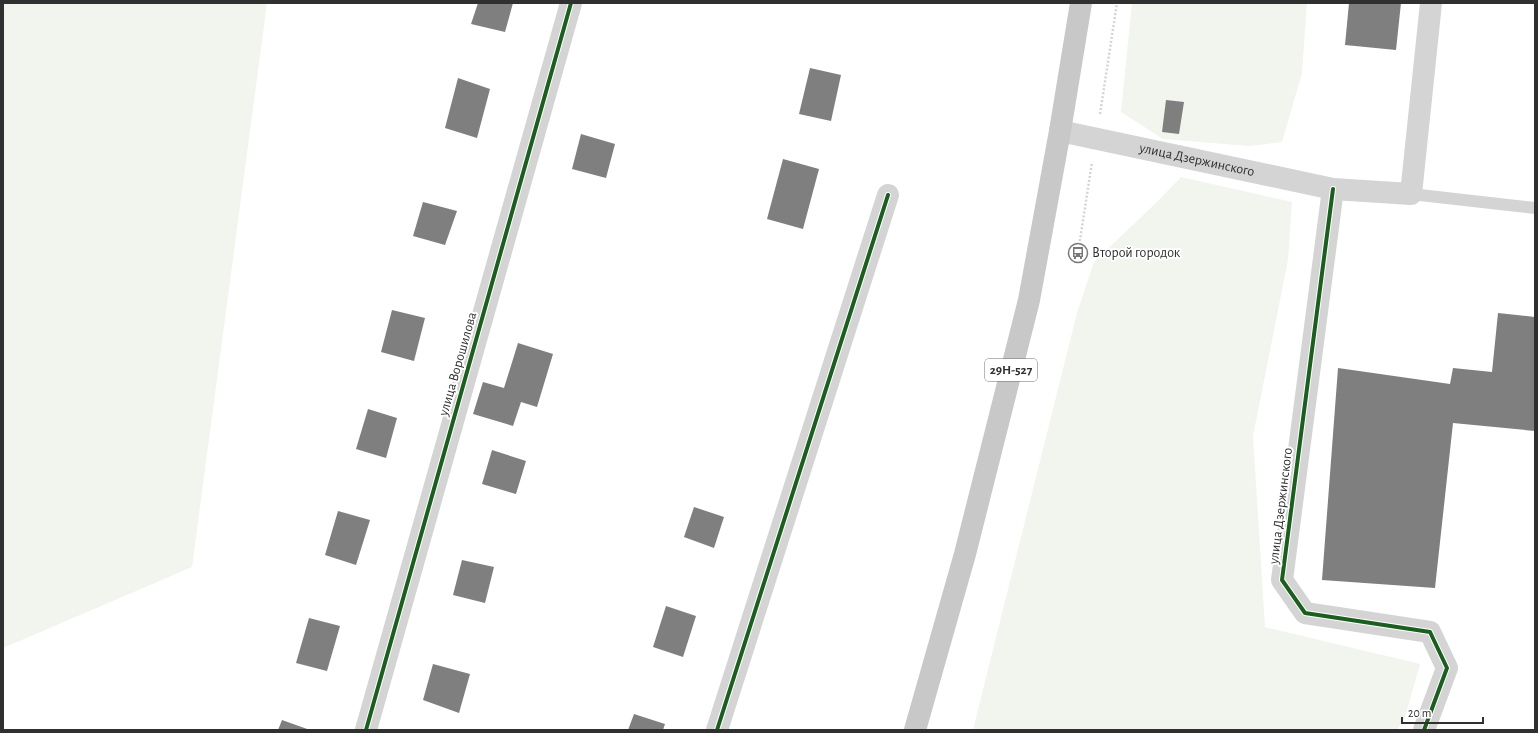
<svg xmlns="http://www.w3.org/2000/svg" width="1538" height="733" viewBox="0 0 1538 733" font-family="'Alegreya Sans',sans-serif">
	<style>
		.green { fill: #f1f5ed }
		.building { fill: #7f7f7f }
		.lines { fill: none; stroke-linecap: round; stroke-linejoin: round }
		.path { stroke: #d4d4d4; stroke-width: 2.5; stroke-dasharray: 2 2; stroke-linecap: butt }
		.service { stroke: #d4d4d4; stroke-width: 12 }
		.minor { stroke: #d4d4d4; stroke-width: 22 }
		.primary { stroke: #c8c8c8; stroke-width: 22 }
		.cycleway-casing { stroke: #fff; stroke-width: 6 }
		.cycleway { stroke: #1b5e20; stroke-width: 4 }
		.labels { text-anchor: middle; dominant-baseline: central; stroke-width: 4; stroke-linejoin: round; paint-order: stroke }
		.shield { fill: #fff; stroke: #6e6e6e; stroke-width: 1 }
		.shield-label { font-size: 13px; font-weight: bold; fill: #303030 }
		.street-label { font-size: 14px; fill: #303030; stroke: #fff }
		.poi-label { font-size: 14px; fill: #303030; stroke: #fff; text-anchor: start }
	</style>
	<rect width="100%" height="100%" fill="#fff"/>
	<path class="green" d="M3 3H267L192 567 3 648Z
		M1132 3H1307L1302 73 1282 142 1250 146 1163 139 1121 112Z
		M1181 177 1292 202 1288 260 1253 436 1265 627 1420 664 1405 717 1397 730H973L1077 313 1094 262 1158 201Z"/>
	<path class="building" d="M478 3H513L505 32 471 24Z
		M1349 3H1401L1396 50 1345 45Z
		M810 68 841 75 831 121 799 114Z
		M458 78 490 89 477 138 445 128Z
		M1166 100 1184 102 1179 134 1162 132Z
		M581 134 615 144 606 178 572 169Z
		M783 159 819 169 803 229 767 219Z
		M423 202 457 211 445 245 413 236Z
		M392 310 425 318 414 361 381 352Z
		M1498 313 1535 317V431L1453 423 1435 588 1322 580 1338 368 1450 384 1453 368 1492 372Z
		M518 343 553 354 537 407 521 402 513 426 473 414 483 382 504 388Z
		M368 409 397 418 386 458 356 449Z
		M492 450 526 461 516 494 482 484Z
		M694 507 724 517 714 548 684 537Z
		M338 511 370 520 356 565 325 555Z
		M462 560 494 567 485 603 453 595Z
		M666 606 696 616 683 657 653 647Z
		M309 618 340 626 327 671 296 663Z
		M433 664 470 674 459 713 423 700Z
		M634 714 665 724 663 730H628Z
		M282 720 310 730H278Z"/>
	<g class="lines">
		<path class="path" d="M1100 114 1117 3
			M1078 253 1092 162"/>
		<path class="service" d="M1411 194 1535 208"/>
		<g class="minor">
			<path id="s1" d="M1060 131 1333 189 1411 194 1431 3"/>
			<path d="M1333 189 1282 580 1305 613 1430 632 1447 668 1424 730"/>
			<path d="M366 730 571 3"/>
			<path d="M717 730 888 195"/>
		</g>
		<path class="primary" d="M915 730 965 554 1029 300 1060 131 1081 3"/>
		<defs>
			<path id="cycleway" d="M1333 189 1282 580 1305 613 1430 632 1447 668 1424 730
				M366 730 571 3
				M717 730 888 195"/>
		</defs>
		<use href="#cycleway" class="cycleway-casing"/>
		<use href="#cycleway" class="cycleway"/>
	</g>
	<defs>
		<symbol id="bus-ring" viewBox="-11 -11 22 22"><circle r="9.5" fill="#fff" stroke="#787878" stroke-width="1.5"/><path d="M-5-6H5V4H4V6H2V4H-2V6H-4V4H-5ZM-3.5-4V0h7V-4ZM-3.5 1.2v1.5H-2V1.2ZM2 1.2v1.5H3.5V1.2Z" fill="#787878"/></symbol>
	</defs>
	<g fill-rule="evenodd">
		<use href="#bus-ring" x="1067" y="242" width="22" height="22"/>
	</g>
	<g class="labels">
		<rect class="shield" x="985" y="359" width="52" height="22" rx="3"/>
		<g class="shield-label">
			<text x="1011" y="370">29Н-527</text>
		</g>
		<g class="street-label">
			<text stroke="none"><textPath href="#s1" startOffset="140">улица Дзержинского</textPath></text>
			<text transform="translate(458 364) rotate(-74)">улица Ворошилова</text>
			<text transform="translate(1281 506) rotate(-83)">улица Дзержинского</text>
		</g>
		<g class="poi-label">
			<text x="1092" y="253">Второй городок</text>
		</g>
	</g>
	<rect width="1538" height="733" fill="none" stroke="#303030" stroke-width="8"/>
	<path d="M1402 717v6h81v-6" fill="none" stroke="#303030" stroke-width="2"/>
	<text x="1408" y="717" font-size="12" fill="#303030" stroke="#ffffff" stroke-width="3" paint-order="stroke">20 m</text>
</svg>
